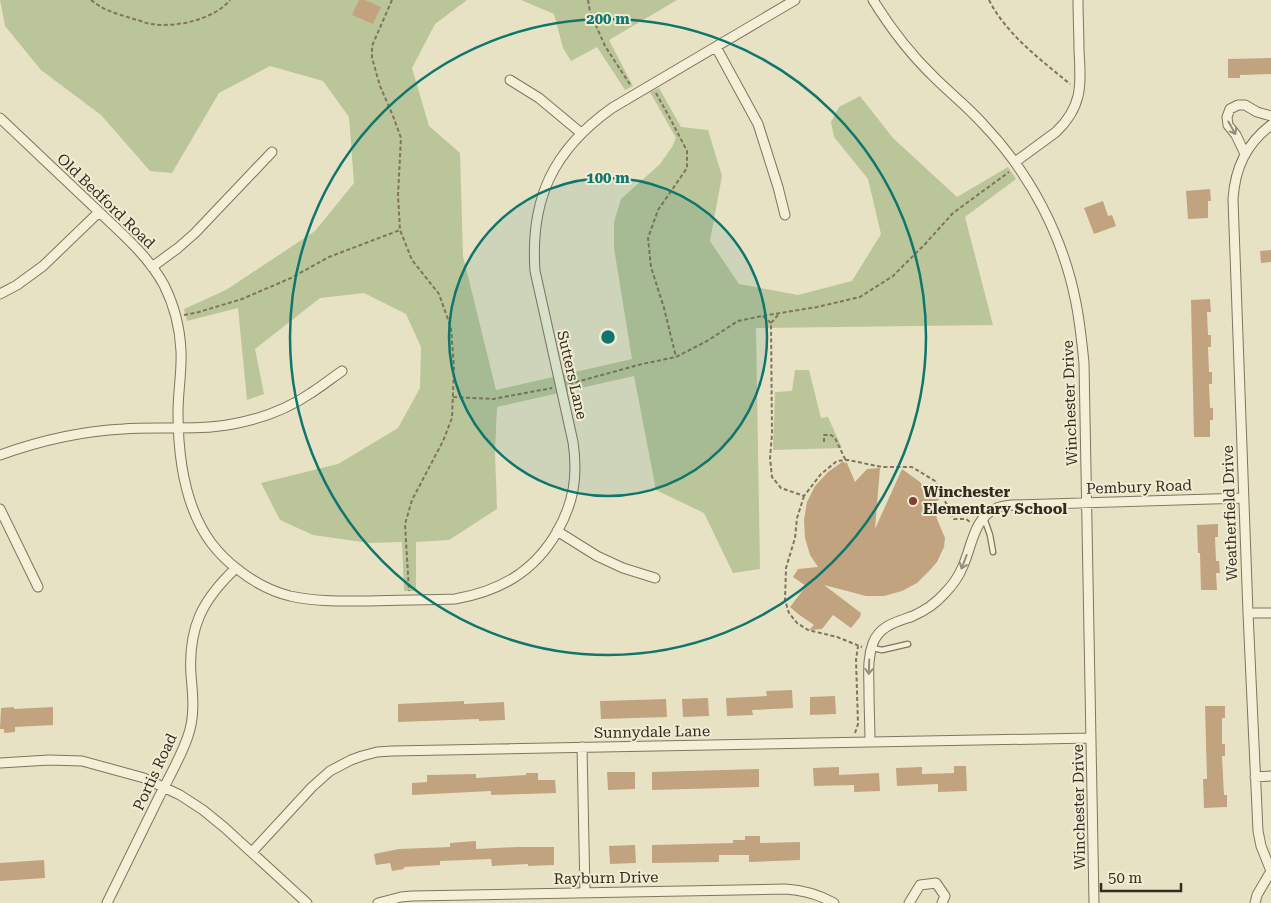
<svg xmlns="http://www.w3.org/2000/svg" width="1271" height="903" viewBox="0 0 1271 903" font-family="'Roboto Serif',serif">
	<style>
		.green { fill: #bbc59a }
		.building { fill: #c2a37f }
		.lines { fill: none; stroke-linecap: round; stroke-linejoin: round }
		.service-casing { stroke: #81745d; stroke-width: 7 }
		.minor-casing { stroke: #81745d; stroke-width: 11 }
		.path { stroke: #81745d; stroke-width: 2; stroke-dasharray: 4 2.5; stroke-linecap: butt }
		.service { stroke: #f4efd7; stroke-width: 4.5 }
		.minor { stroke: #f4efd7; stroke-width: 9 }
		.oneway { stroke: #948d7b }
		.ring { fill: none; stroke: #0f766e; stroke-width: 2.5 }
		.poi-dot { fill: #893d34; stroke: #f1ecd3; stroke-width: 2 }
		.labels { text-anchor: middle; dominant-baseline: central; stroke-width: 4; stroke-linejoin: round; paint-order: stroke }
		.street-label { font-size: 15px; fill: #332b1f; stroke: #f1ecd3 }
		.poi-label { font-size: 15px; font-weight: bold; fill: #332b1f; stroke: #f1ecd3; text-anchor: start }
		.centre { fill: #0f766e; stroke: #f1ecd3; stroke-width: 2.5 }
		.ring-label { font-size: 15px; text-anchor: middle; font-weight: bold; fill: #0f766e; stroke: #f1ecd3; stroke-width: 4; stroke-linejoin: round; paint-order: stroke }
	</style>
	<rect width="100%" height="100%" fill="#e8e2c5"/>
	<path class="green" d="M0 0H467L435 24 412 68 429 126 460 153 463 256 496 390 632 359 614 248V222L621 199 660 164 672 147 676 138 650 92 659 88 681 127 708 130 722 176 710 241 739 284 798 295 852 281 881 234 868 179 834 137 831 122 839 107 860 96 893 138 957 197 1008 167 1016 179 965 217 993 325 756 328 760 569 733 573 704 513 656 490 634 376 497 407 495 451 497 509 449 540 416 542V591H404L402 542 369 543 313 535 280 520 261 483 338 464 398 428 420 388 421 347 406 314 364 293 320 298 255 349 264 394 247 400 238 308 187 321 184 309 226 290 315 231 354 183 349 117 323 81 270 66 219 93 172 173 150 171 101 115 41 70 5 26Z
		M521 0H677L609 40 633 86 625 90 597 47 571 61 563 48 554 14Z
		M795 370H809L821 418 828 417 842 448 773 450 775 392 792 391Z"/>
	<path class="building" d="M359 0H365L381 7 373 24 352 15Z
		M1271 58V74L1240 75V78H1228V59Z
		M1210 189 1211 201H1208V218L1188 219 1186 191Z
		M1103 201 1108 216 1112 215 1116 226 1094 234 1084 208Z
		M1271 250V262L1261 263 1260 251Z
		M1210 299 1211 312H1207L1208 335H1211V347H1208L1209 372H1212V384H1209L1210 408H1213V420H1210V437H1194L1191 300Z
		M842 462 847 463 855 482 867 469 880 468 875 529 902 469 920 482 927 491 934 487 940 496 939 500 933 502 937 519 945 538 944 547 937 562 930 570 917 583 902 591 884 596H866L824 585 861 613 860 617 851 628 833 615 822 629 809 630 814 625 798 614 790 607 806 586 793 577 798 569 818 567 810 555 805 538 804 520 807 502 815 486 828 472Z
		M1218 524V537H1215L1216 561H1219L1220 573H1216L1217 590H1201L1200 553H1198L1197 525Z
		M792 690 793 708 752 710 753 715 727 716 726 698 767 696 766 691Z
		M835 696 836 714 810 715V697Z
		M708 698 709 716 683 717 682 699Z
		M666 699 667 717 601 719 600 701Z
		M464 701V704L504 702 505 720 479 721V719L398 722V704Z
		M1205 706H1225V718H1222V744H1225V756H1222L1224 795H1227V807L1204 808 1203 779H1207Z
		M14 707V709L53 707V725L15 727V732L4 733V729H0L1 708Z
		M954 766H966L967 791 938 792V784L897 786 896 768 922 767V774L954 773Z
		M839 767V775L879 773 880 791 854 792V785L814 786 813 768Z
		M759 769V787L652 790V772Z
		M607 772H635V789L608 790Z
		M526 773H538V780H555L556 793 491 795V791L412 795V783L427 782V775L476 774V778L526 775Z
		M745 836H760V843L800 842V860L749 862V855H719V862L652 863V845L733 843V840H745Z
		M476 841V849L517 847H554V865L528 866V864L492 866 491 859 440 861V865L404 867V869L392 871 390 863 376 865 374 854 399 849 450 847V843Z
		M635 845 636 863 610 864 609 846Z
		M44 860 45 878 0 881V863Z"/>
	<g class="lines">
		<defs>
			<path id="service" d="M984 518 990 535 993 552
				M872 648 882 650 908 644"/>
			<path id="minor" d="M873 0C891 29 909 53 934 77 950 93 968 107 983 124 1030 173 1063 236 1076 303 1080 323 1082 343 1084 363L1094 903
				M716 47 758 124 778 187 785 215
				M510 80 539 98 581 133
				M0 118C32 148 63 178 95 208 120 232 147 254 164 285 174 305 180 328 181 351 182 371 178 392 178 412 178 457 184 507 212 544 219 553 227 561 236 568 252 581 270 591 290 596 317 602 343 601 370 601 398 600 427 600 455 599 500 591 534 572 557 532 574 502 578 476 573 442L535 271C530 199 553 150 612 108L795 0
				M1271 125C1246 144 1235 168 1233 199L1248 613 1258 831 1261 846 1271 871
				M1245 154 1236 135 1228 125 1227 117 1230 109 1238 105H1245L1257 112 1271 116
				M1015 162 1056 132C1083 106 1081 85 1079 50 1079 34 1078 17 1078 0
				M152 267 178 248 195 233 272 152
				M0 294 17 285 43 266 99 212
				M0 455C39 441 82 431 123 429 160 426 196 431 233 424 260 419 289 408 311 393 322 386 332 378 342 371
				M0 509 38 587
				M557 531 597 556 623 568 655 578
				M1248 613H1271
				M870 742C870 725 869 708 869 692 869 675 867 659 873 643 880 625 897 622 913 616 924 611 936 603 944 594 952 586 959 576 963 566 972 546 974 517 997 508 1001 506 1007 506 1012 505L1244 498
				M582 747 585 892
				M0 763 49 760 82 761 144 778 180 795 203 810 225 828 307 903
				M1255 777 1271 776
				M252 852 312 787 330 771 351 760 362 756 377 752 392 751 1091 738
				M107 903C124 868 141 833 159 797 169 777 181 757 188 736 195 716 193 696 191 675 188 628 202 600 236 568
				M378 903 401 897 412 896 785 889C803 890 818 894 834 903
				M909 903 920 885 936 883 945 896 942 903
				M1255 903 1257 895 1271 871"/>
		</defs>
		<use href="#service" class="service-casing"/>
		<use href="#minor" class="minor-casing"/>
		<path class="path" d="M91 0C104 11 121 15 137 20 142 21 147 24 152 24 176 28 215 19 230 0
			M392 0 372 46V58L380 86 393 116 401 138 398 195 400 230 412 260 439 294 451 328 454 368 452 418 443 441 412 500 405 524 409 591
			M588 0 590 12 605 46 631 86
			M989 0C1006 34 1041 60 1070 84
			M656 93 672 122 687 151V168L658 210 648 238 651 267 664 308 676 357
			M184 315 199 312 242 299 291 278 329 257 400 230
			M778 315 771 323 772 434 770 458 772 477 781 488 804 496 821 474 837 461 848 460 882 467H912L935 481 954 519H966L970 522
			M763 316 771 323
			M569 384 642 364 676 357 707 341 738 321 762 316 817 307 860 297 893 276 926 243 953 213 1009 172
			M453 397 493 399 552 388
			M824 442V435H831L835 438 846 461
			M804 496 797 518 795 538 786 568 785 600 789 613 797 623 808 630 837 637 862 647
			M855 733 858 724 856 660 858 646"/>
		<use href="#service" class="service"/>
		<use href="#minor" class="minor"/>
	</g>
	<defs><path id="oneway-shaft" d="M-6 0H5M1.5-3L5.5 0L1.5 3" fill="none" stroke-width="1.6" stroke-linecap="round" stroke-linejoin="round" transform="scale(1.25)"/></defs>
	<g class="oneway">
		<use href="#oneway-shaft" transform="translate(1232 128) rotate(61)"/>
		<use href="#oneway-shaft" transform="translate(964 562) rotate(111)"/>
		<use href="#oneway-shaft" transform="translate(869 667) rotate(92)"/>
	</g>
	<circle cx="608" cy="337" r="159" fill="#0f766e" fill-opacity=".12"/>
	<g class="ring">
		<circle cx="608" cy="337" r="159"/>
		<circle cx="608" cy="337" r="318"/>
	</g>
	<circle class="poi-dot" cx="913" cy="501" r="5"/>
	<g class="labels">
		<g class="street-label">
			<text transform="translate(106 201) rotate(44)">Old Bedford Road</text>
			<text transform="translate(572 375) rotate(77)">Sutters Lane</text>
			<text transform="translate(1070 403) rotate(-92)">Winchester Drive</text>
			<text transform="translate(1139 487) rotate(-2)">Pembury Road</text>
			<text transform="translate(1230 513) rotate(-92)">Weatherfield Drive</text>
			<text transform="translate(652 732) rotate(-1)">Sunnydale Lane</text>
			<text transform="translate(155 772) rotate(-65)">Portis Road</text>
			<text transform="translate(1079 807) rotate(-91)">Winchester Drive</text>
			<text transform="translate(606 878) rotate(-1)">Rayburn Drive</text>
		</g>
		<g class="poi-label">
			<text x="923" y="492">Winchester<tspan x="923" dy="17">Elementary School</tspan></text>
		</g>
	</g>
	<circle cx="608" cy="337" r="8" class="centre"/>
	<g class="ring-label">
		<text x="608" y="24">200 m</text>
		<text x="608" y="183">100 m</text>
	</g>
	<path d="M1101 883v8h80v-8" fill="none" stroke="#332b1f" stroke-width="2.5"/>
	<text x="1108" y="883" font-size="15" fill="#332b1f" stroke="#f1ecd3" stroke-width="4" paint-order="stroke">50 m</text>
</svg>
